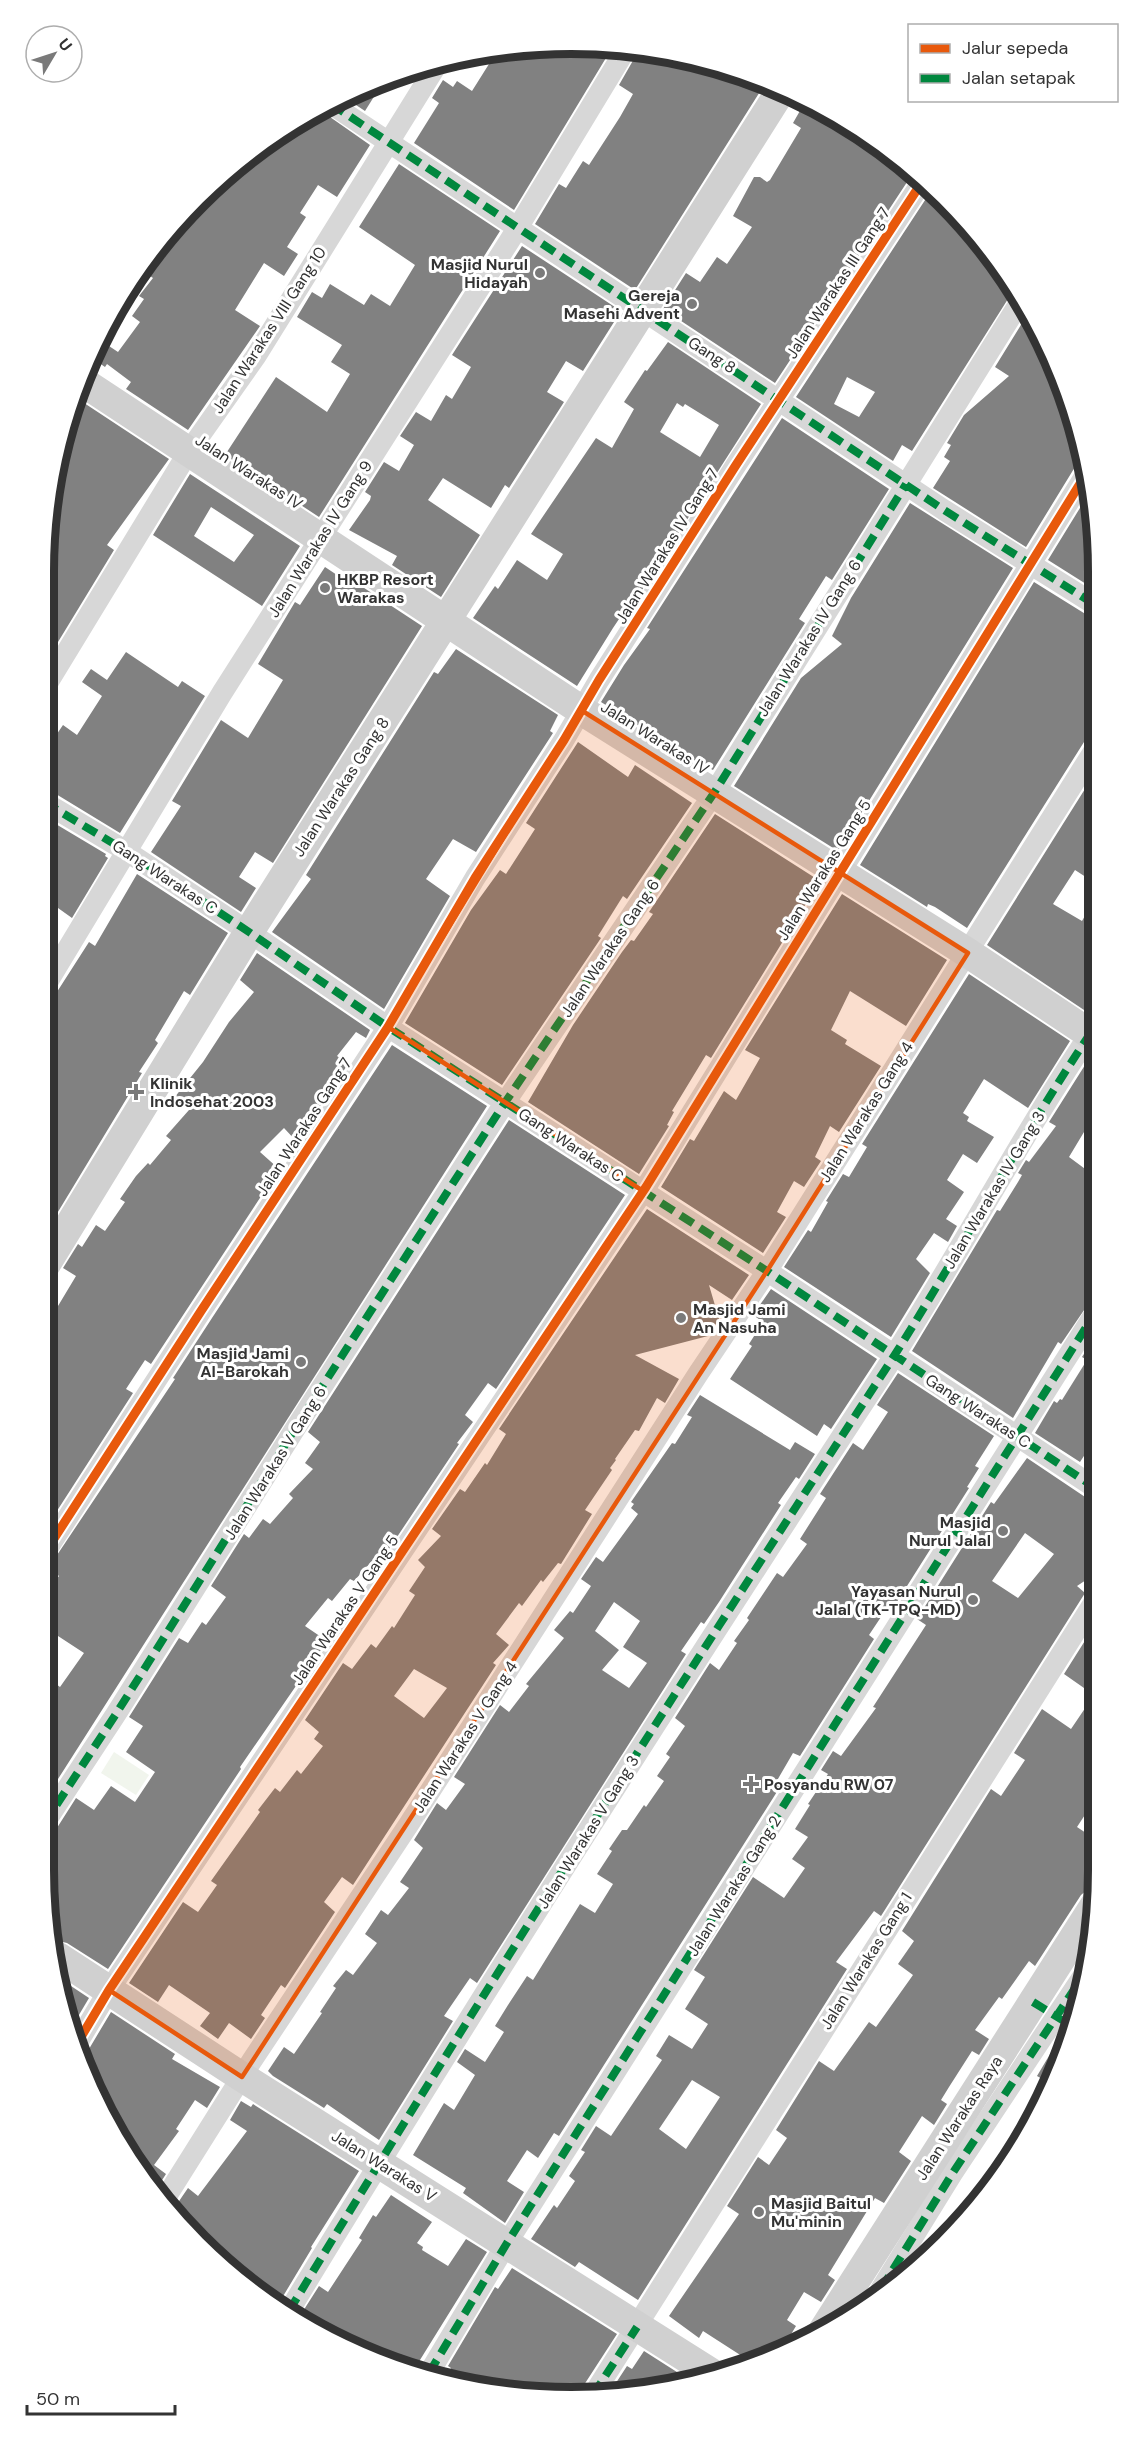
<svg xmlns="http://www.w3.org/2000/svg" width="1142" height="2441" viewBox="0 0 1142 2441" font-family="'DM Sans',sans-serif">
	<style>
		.green { fill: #f1f5ed }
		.building { fill: #818181; fill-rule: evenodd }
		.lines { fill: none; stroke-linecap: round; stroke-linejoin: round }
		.street { stroke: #d7d7d7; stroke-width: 21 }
		.secondary { stroke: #d0d0d0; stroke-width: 30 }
		.quiet { stroke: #00873e; stroke-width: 8; stroke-dasharray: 15 8; stroke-linecap: butt }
		.cycleway-casing { stroke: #fff; stroke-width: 13 }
		.cycleway { stroke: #e8590c; stroke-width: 9 }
		.marked { fill: #e8590c; fill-opacity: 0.2; stroke: #e8590c; stroke-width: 4.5; stroke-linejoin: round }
		.poi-dot { fill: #7a7a7a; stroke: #fff; stroke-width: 2 }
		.labels { text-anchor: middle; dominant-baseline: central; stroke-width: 6; stroke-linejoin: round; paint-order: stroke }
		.poi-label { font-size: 16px; font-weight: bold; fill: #333; stroke: #fff; text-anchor: end }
		.street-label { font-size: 16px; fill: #333; stroke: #fff }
		.rim { fill: none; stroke: #333; stroke-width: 8 }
	</style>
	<rect width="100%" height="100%" fill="#fff"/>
	<path class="green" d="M114 1752 149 1775 136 1795 101 1773Z"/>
	<path class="building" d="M571 44 612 48 514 210 414 143 439 103 432 98 443 80 453 87 457 81 472 91 489 64 473 53 542 46 554 54 560 45Z
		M639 50 674 54 766 82 635 290 535 224 559 184 566 188 583 161 589 165 620 117 633 94 619 85Z
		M385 79 365 111 344 97 369 84Z
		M805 102 892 152 913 173 775 383 663 309 686 273 700 282 717 257 727 264 752 227 733 216 754 177H760L767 182 770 180 801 128 793 123Z
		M320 110 370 145 337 197 318 185 300 213 306 217 287 247 298 254 284 276 264 263 235 310 260 326 188 430 126 389 131 382 107 364 105 367 92 358 103 342 118 352 140 322 132 316 144 299 139 296 153 278 147 274 159 254 164 258 201 196 278 133Z
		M399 164 500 231 319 517 225 455 276 377 327 412 350 374 331 362 342 345 297 317 312 292 322 298 330 284 364 305 371 294 390 306 415 265 359 227Z
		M931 191 989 250 1013 291 912 451 902 445 893 461 796 397ZM847 377 875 392 859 417 834 404Z
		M522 246 621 311 583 371 566 361 547 392 564 402 509 488 505 485 491 508 443 478 428 500 480 535 441 597 392 565 397 556 349 530 370 500 371 496 365 492 384 462 399 471 414 445 400 436 416 412 431 421 446 395 452 399 471 367 452 355Z
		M1027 315 1058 369 1083 462 1075 467 1026 547 933 488 950 461 944 457 951 445 947 443 964 415 1009 376 995 367Z
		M668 342 761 404 626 615 623 613 613 628 577 686 473 618 495 586 498 589 517 560 547 580 563 554 531 534 596 438 612 448 634 409 624 402 645 370 647 371ZM677 403 683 407 685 404 719 425 700 457 660 432Z
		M75 397 169 459 107 545 114 550 44 665V571L54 468Z
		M782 418 889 489 832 580 826 576 799 619 805 623 713 770 690 758 601 702 624 665 650 629 647 628Z
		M190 474 300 546 262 606 153 535ZM211 507 254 535 234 562 194 536Z
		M1091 490 1094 502V589L1048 560Z
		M910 503 1013 568 838 851 734 786 801 678 842 644 832 636 851 598Z
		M325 567 352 585 355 582 422 626 273 863 255 852 239 877 256 888 241 912 151 852 181 806 172 801 221 720 248 738 283 680 258 664 295 602 300 605Z
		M1034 582 1087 615 1094 617 1095 736 1084 742 967 928 935 907 928 904 927 907 860 865Z
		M456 649 558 715 550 731 553 733 476 852 453 839 426 879 450 896 384 1009 272 932 311 879 306 875 434 672 438 674Z
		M126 652 178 687 182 681 205 696 120 833 51 791 44 789V753L63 725 77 735 102 696 82 682 91 669 107 680Z
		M578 742 628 777 635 765 692 803 627 899 623 896 598 936 601 938 502 1085 405 1023 471 910 500 870 506 874 535 829 526 823Z
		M1095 773V883L1075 870 1053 904 1082 921 1095 898 1096 1012 1090 1014 987 945Z
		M715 814 820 881 711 1058 706 1055 672 1111 674 1112 667 1125 669 1126 639 1174 528 1102 573 1025 622 952 631 940 634 941 653 914 649 912Z
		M44 817 106 854 105 856 108 858 72 918 44 898Z
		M137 874 228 933 190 995 184 991 155 1040 158 1043 139 1072 142 1073 44 1235V1001L50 999 55 995 89 942 95 946Z
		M842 894 947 960 906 1026 850 991 831 1030 847 1040 845 1044 881 1066 839 1132 830 1126 815 1157 821 1161 804 1187 794 1181 777 1212 786 1217 763 1253 661 1187 690 1139 694 1141 724 1091 736 1100 760 1058 745 1050Z
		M257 953 370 1030 366 1038 356 1032 337 1056 348 1064 297 1142 284 1128 260 1152 279 1169 151 1364 145 1360 126 1389 133 1393 44 1531V1298L58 1306 76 1276 63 1268 78 1244 82 1247 96 1225 105 1231 125 1202 120 1199 136 1176 148 1163 150 1165 171 1140 166 1136 189 1110 174 1098 203 1062 229 1022 254 992 240 980Z
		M969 974 1070 1041 1028 1108 984 1079 963 1113 969 1117 967 1121 994 1137 977 1163 963 1154 947 1180 964 1192 946 1219 957 1226 948 1242 934 1233 916 1259 930 1273 891 1337 784 1267 808 1230 811 1232 828 1202 826 1201 843 1174 849 1177 867 1147 862 1144Z
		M392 1045 487 1106 44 1801V1675L60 1687 84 1653 58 1636 44 1659V1596L59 1576 49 1567 175 1379 173 1378 212 1318Z
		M1092 1054 1096 1055V1126L1090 1122 1069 1157 1096 1177 1097 1291 1061 1344 1058 1342 1013 1418 912 1351 997 1210 1000 1211 1018 1182 1022 1175 1018 1173 1026 1160 1029 1162 1056 1126 1049 1122Z
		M509 1120 625 1195 496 1389 488 1383 465 1415 473 1422 457 1443 459 1444 383 1558 377 1565 372 1561 354 1581 350 1579 332 1601 328 1598 305 1626 327 1641 240 1767 241 1769 108 1969 67 1943 55 1940 44 1870V1837L55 1831 76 1798 94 1810 111 1786 135 1802 155 1772 126 1752 143 1726 129 1717 179 1638 188 1643 202 1622 206 1625 226 1597 211 1586 244 1534 249 1538 263 1519 270 1524 293 1498 289 1494 313 1469 305 1463 320 1442 308 1432Z
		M647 1209 749 1275 732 1300 709 1285 719 1319 708 1336 635 1355 679 1379 665 1403 657 1398 639 1431 635 1430 615 1459 616 1460 610 1468 612 1470 585 1510 592 1514 561 1564 558 1563 543 1582 541 1580 522 1606 519 1603 496 1634 509 1645 493 1663 496 1665 353 1885 342 1877 324 1902 335 1912 285 1988 281 1985 261 2015 265 2018 251 2039 229 2023 218 2039 200 2026 210 2013 169 1985 158 2002 129 1983 183 1902 198 1912 217 1885 211 1881 260 1812 258 1810 275 1788 280 1792 297 1770 301 1774 323 1746 314 1739 319 1732 305 1720 343 1663 352 1669 371 1644 376 1648 392 1626 394 1628 415 1595 409 1591 425 1567 418 1560 441 1536 432 1529 460 1489 465 1492 485 1463 487 1465 506 1434 499 1429ZM414 1669 447 1688 424 1718 394 1696Z
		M771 1289 877 1359 831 1429 824 1424 817 1436 730 1379 752 1346 749 1344 763 1322 753 1315Z
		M1097 1334V1436L1080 1462 1035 1433 1054 1401 1057 1403 1060 1399 1062 1400 1087 1360 1082 1357Z
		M898 1373 994 1436 975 1466 979 1468 967 1487 969 1488 895 1605 891 1602 869 1635 874 1639 800 1756 793 1753 775 1784 780 1787 559 2136 554 2133 538 2158 527 2150 507 2181 524 2192 505 2223 463 2193 466 2188 413 2155 444 2103 454 2110 475 2075 457 2062 465 2049 485 2062 504 2032 495 2026 508 2005 527 1976 533 1980 580 1904 595 1913 613 1884 597 1874 612 1851 609 1849 622 1830H627L644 1805 646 1807 664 1781 657 1776 670 1757 666 1754 685 1726 675 1718 710 1663 719 1670 737 1643 734 1641 749 1620 747 1618 777 1573 783 1577 807 1544 800 1539 826 1498 820 1494 853 1443 863 1450 888 1412 877 1405Z
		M700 1395 790 1450 795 1442 815 1454 799 1479 796 1477 778 1503 781 1505 719 1602 704 1624 701 1622 681 1651 686 1654 477 1983 470 1978 444 2016 453 2021 379 2140 327 2104 324 2108 273 2076 268 2071 284 2047 294 2054 322 2013 320 2012 336 1988 333 1986 346 1970 353 1975 377 1943 365 1934 381 1910 388 1915 409 1888 400 1882 423 1848 414 1840 437 1803 446 1810 465 1784 454 1777 500 1705 509 1712 529 1686 526 1684 564 1638 554 1630 570 1611 573 1613 591 1586 581 1579 596 1557 603 1562 638 1514 631 1508 634 1504 631 1502 672 1443 675 1444 692 1417 687 1415ZM614 1602 640 1621 623 1647 647 1663 629 1688 602 1670 619 1650 595 1631Z
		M1027 1458 1097 1505 1098 1572 1077 1586 1085 1593 881 1916 874 1911 836 1962 847 1969 638 2300 579 2262 575 2267 531 2239 554 2205 557 2208 575 2181 569 2176 585 2152 581 2150 596 2126 611 2136 662 2060 656 2056 669 2035 692 2049 708 2024 685 2009 705 1977 694 1970 753 1877 784 1898 805 1868 792 1859 808 1837 795 1829 810 1805 808 1804 828 1774 821 1770 833 1751 841 1756 876 1708 873 1707 926 1625 917 1619 991 1502 994 1504ZM1025 1533 1054 1554 1018 1598 992 1581ZM692 2080 720 2097 686 2149 659 2129Z
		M1098 1620V1795L1077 1827 1098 1841V1868L1091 1880 1097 1884V1888L1088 1889 1081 1895 1035 1966 1029 1961 1002 1999 999 1997 975 2030 989 2039 979 2055 972 2051 949 2087 941 2100 947 2104 934 2125 922 2116 899 2152 911 2161 884 2203 875 2198 828 2275 835 2280 821 2302 804 2292 787 2320 796 2326 784 2346 748 2360 703 2331 699 2338 669 2316 739 2214 727 2206 758 2157 769 2165 787 2138 776 2130 819 2061 834 2071 869 2022 876 2027 913 1975 898 1964 914 1941 902 1931 991 1789 1001 1796 1025 1760 1014 1753 1042 1709 1071 1729 1094 1695 1064 1674Z
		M62 1980 89 1998 70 2030 67 2013Z
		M111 2012 175 2054 172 2059 220 2087 207 2108 195 2100 176 2129 179 2131 154 2165 166 2174 155 2191 114 2133 80 2059 86 2054Z
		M1065 2029 1071 2032 1058 2072 1051 2084 1037 2076Z
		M241 2101 251 2107 253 2104 359 2171 311 2247 312 2248 282 2298 219 2254 182 2224 187 2217 175 2207 188 2188 198 2196 247 2131 230 2120Z
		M391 2195 432 2222 417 2243 423 2247 422 2250 448 2266 466 2239 487 2252 415 2368 379 2354 362 2342 359 2346 308 2327 298 2319 319 2286 328 2292 362 2240 359 2238 373 2215 376 2217Z
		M512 2268 617 2334 582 2388 581 2397H571L468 2387 445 2378 451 2368 448 2366 495 2287 498 2289Z
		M644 2351 691 2381 674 2387 610 2392 627 2366 632 2369Z"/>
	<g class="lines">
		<path class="street" d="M331 104 944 510 1094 604
			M44 689 189 451 256 356 438 63
			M44 802 126 851 249 932 388 1027 767 1271 1097 1489
			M44 988 222 693 517 229 626 49
			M44 1554 201 1311 388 1027 475 878 564 740 599 680 736 465 922 182
			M44 1824 116 1714 293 1432 500 1110 714 793 1020 302
			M75 2047 109 1990 646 1187 1086 474
			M163 2202 251 2062 409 1824 698 1374 767 1271 1095 749
			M881 2289 952 2174 1089 1967
			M289 2311C481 1994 682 1681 885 1370 958 1257 1020 1137 1096 1025
			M429 2373 507 2243 1097 1310
			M593 2395 1098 1596"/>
		<path class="secondary" d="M80 380 581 710 968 953 1096 1038
			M44 1267 249 932 782 89
			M58 1957 242 2077 711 2373
			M823 2331 1095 1905"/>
		<path class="quiet" d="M331 104 944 510 1094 604
			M44 802 126 851 249 932 388 1027 767 1271 1097 1489
			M44 1824 116 1714 293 1432 500 1110 714 793 906 484
			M1033 2002 1072 2026
			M881 2289 952 2174 1089 1967
			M289 2311C481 1994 682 1681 885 1370 958 1257 1020 1137 1096 1025
			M429 2373 507 2243 1097 1310
			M593 2395 637 2327"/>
		<defs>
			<path id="cycleway" d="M44 1554 201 1311 388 1027 475 878 564 740 599 680 736 465 922 182
				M75 2047 109 1990 646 1187 1086 474"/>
		</defs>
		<use href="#cycleway" class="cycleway-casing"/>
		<use href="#cycleway" class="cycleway"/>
	</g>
	<path class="marked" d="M581 710 968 953 767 1271 242 2077 109 1990 643 1191 388 1027Z"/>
	<g class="poi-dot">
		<circle cx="540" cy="273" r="6"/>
		<circle cx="692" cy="304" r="6"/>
		<circle cx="325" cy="588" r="6"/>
		<path d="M133 1083h6v6h6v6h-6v6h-6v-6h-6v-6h6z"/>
		<circle cx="681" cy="1318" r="6"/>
		<circle cx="301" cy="1362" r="6"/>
		<circle cx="1003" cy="1531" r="6"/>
		<circle cx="973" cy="1600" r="6"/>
		<path d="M748 1775h6v6h6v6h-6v6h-6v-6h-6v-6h6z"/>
		<circle cx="759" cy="2212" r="6"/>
	</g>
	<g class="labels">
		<g class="poi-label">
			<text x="528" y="264">Masjid Nurul<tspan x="528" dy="18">Hidayah</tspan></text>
			<text x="680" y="295">Gereja<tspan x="680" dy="18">Masehi Advent</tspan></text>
			<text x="337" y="579" text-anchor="start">HKBP Resort<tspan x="337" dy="18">Warakas</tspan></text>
			<text x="150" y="1083" text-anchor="start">Klinik<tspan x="150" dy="18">Indosehat 2003</tspan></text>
			<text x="693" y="1309" text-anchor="start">Masjid Jami<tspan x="693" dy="18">An Nasuha</tspan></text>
			<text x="289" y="1353">Masjid Jami<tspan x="289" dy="18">Al-Barokah</tspan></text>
			<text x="991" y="1522">Masjid<tspan x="991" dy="18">Nurul Jalal</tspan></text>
			<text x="961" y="1591">Yayasan Nurul<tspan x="961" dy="18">Jalal (TK-TPQ-MD)</tspan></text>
			<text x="764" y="1784" text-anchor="start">Posyandu RW 07</text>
			<text x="771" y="2203" text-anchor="start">Masjid Baitul<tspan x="771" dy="18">Mu'minin</tspan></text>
		</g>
		<g class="street-label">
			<text transform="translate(838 283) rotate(-57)">Jalan Warakas III Gang 7</text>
			<text transform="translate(269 330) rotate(-57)">Jalan Warakas VIII Gang 10</text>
			<text transform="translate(712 355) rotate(33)">Gang 8</text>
			<text transform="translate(249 472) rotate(33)">Jalan Warakas IV</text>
			<text transform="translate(320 539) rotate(-58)">Jalan Warakas IV Gang 9</text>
			<text transform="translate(667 546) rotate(-58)">Jalan Warakas IV Gang 7</text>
			<text transform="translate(809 638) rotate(-58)">Jalan Warakas IV Gang 6</text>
			<text transform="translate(655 738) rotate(32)">Jalan Warakas IV</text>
			<text transform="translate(341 787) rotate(-57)">Jalan Warakas Gang 8</text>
			<text transform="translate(824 870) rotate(-58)">Jalan Warakas Gang 5</text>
			<text transform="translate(165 877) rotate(33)">Gang Warakas C</text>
			<text transform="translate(610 948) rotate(-56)">Jalan Warakas Gang 6</text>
			<text transform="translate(866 1112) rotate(-58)">Jalan Warakas Gang 4</text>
			<text transform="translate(304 1127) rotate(-57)">Jalan Warakas Gang 7</text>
			<text transform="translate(571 1145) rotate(33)">Gang Warakas C</text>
			<text transform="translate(994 1190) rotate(-59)">Jalan Warakas IV Gang 3</text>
			<text transform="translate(978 1411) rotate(33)">Gang Warakas C</text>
			<text transform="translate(275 1463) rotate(-58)">Jalan Warakas V Gang 6</text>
			<text transform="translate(345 1610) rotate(-56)">Jalan Warakas V Gang 5</text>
			<text transform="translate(465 1737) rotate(-57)">Jalan Warakas V Gang 4</text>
			<text transform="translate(588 1832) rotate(-58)">Jalan Warakas V Gang 3</text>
			<text transform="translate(734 1886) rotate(-58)">Jalan Warakas Gang 2</text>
			<text transform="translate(866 1961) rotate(-58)">Jalan Warakas Gang 1</text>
			<text transform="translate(959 2118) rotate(-57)">Jalan Warakas Raya</text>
			<text transform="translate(384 2166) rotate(32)">Jalan Warakas V</text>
		</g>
	</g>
	<path d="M0 0H1142V2441H0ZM571 54H571A517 517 0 0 1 1088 571V1870A517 517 0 0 1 571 2387H571A517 517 0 0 1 54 1870V571A517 517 0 0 1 571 54Z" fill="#fff" fill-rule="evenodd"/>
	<path class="rim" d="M571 54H571A517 517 0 0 1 1088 571V1870A517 517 0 0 1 571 2387H571A517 517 0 0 1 54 1870V571A517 517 0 0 1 571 54Z"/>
	<rect x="908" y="24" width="210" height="78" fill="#ffffff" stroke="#adadad" stroke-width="1.5"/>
	<rect x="920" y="44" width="30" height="9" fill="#e8590c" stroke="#adadad" stroke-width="1.5"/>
	<text x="962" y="54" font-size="18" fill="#333333">Jalur sepeda</text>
	<rect x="920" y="74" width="30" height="9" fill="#00873e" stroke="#adadad" stroke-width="1.5"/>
	<text x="962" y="84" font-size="18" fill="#333333">Jalan setapak</text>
	<g transform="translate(54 54) rotate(51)"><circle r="28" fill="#ffffff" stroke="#adadad" stroke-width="1.5"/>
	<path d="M0-4.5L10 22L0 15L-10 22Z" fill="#7a7a7a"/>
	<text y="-9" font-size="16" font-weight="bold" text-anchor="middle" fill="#333333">U</text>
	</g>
	<path d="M27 2405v9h148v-9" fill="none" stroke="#333333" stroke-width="3"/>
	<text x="36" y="2405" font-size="18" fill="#333333" stroke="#ffffff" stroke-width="4.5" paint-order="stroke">50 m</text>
</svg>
